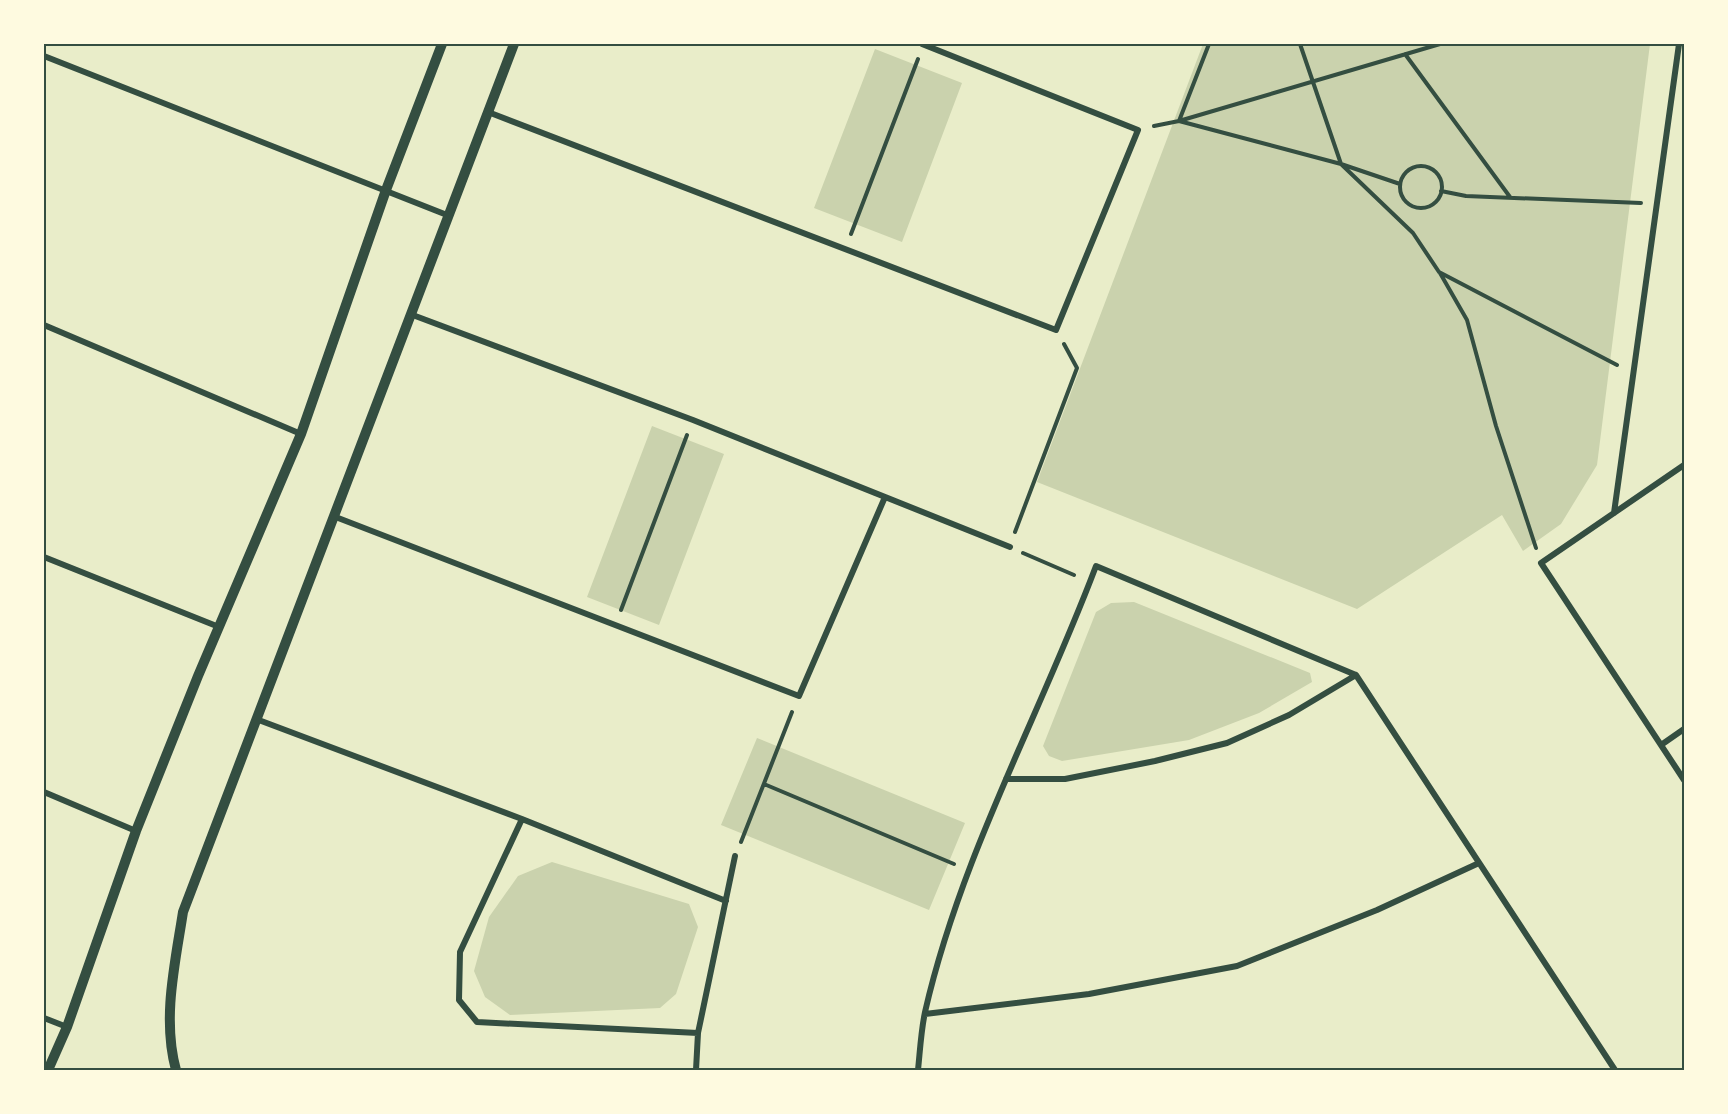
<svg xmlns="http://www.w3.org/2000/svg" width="1728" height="1114" viewBox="0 0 1728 1114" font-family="'Noto Serif',serif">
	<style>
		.green { fill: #cad2ad }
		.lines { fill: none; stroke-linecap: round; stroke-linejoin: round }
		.path { stroke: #344e41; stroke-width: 4 }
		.minor { stroke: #344e41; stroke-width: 6 }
		.tertiary { stroke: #344e41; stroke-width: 10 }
		.neatline { fill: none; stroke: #344e41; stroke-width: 2 }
	</style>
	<rect width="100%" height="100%" fill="#e9edc9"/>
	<path class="green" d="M1203 44H1650L1597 465 1561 524 1523 551 1502 515 1357 609 1037 482Z
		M875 49 962 83 902 242 814 208Z
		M652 426 724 454 659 625 587 597Z
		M1134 602 1310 673 1312 682 1259 713 1189 740 1062 761 1049 756 1043 746 1096 612 1111 603Z
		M757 738 965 823 929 910 721 825Z
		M552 862 689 904 698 927 676 994 660 1008 510 1015 485 997 474 971 489 917 518 876Z"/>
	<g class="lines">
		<path class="path" d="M1209 44 1179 121 1341 164 1413 233 1439 272 1617 365
			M1300 44 1341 164 1400 184
			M1405 54 1510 197
			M1154 126 1179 121 1440 44
			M1400 187a21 21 0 1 1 42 0a21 21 0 1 1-42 0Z
			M1441 191 1466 196 1641 203
			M851 234 918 59
			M1440 273 1467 320 1496 426 1536 548
			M1015 532 1077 368 1064 344
			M1023 553 1074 575
			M621 610 687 435
			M764 784 954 864
			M741 842 792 712"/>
		<path class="minor" d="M44 56 447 215
			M488 112 1056 330 1138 130 922 44
			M410 314 693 420 1010 547
			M44 325 301 434
			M1684 465 1541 563 1684 780
			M1614 513 1679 44
			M333 516 799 696 885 497
			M44 557 219 627
			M256 719 522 819 726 901
			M1661 745 1684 729
			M1006 779H1065L1155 761 1227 743 1289 715 1356 675
			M44 792 136 831
			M522 819 460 952 459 1000 477 1022 698 1033
			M925 1014 1089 994 1237 966 1377 910 1479 863
			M44 1018 67 1027
			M696 1070 698 1033 735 856
			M918 1070C920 1051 921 1031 925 1012 961 855 1040 715 1096 566L1356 675 1615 1070"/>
		<path class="tertiary" d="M48 1070 67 1027 136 831 198 676 301 434 386 190 442 44
			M176 1070C162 1019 175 964 183 912L514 44"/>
	</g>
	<rect width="1728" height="1114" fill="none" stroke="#fefae0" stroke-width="90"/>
	<rect x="45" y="45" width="1638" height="1024" class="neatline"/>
</svg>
